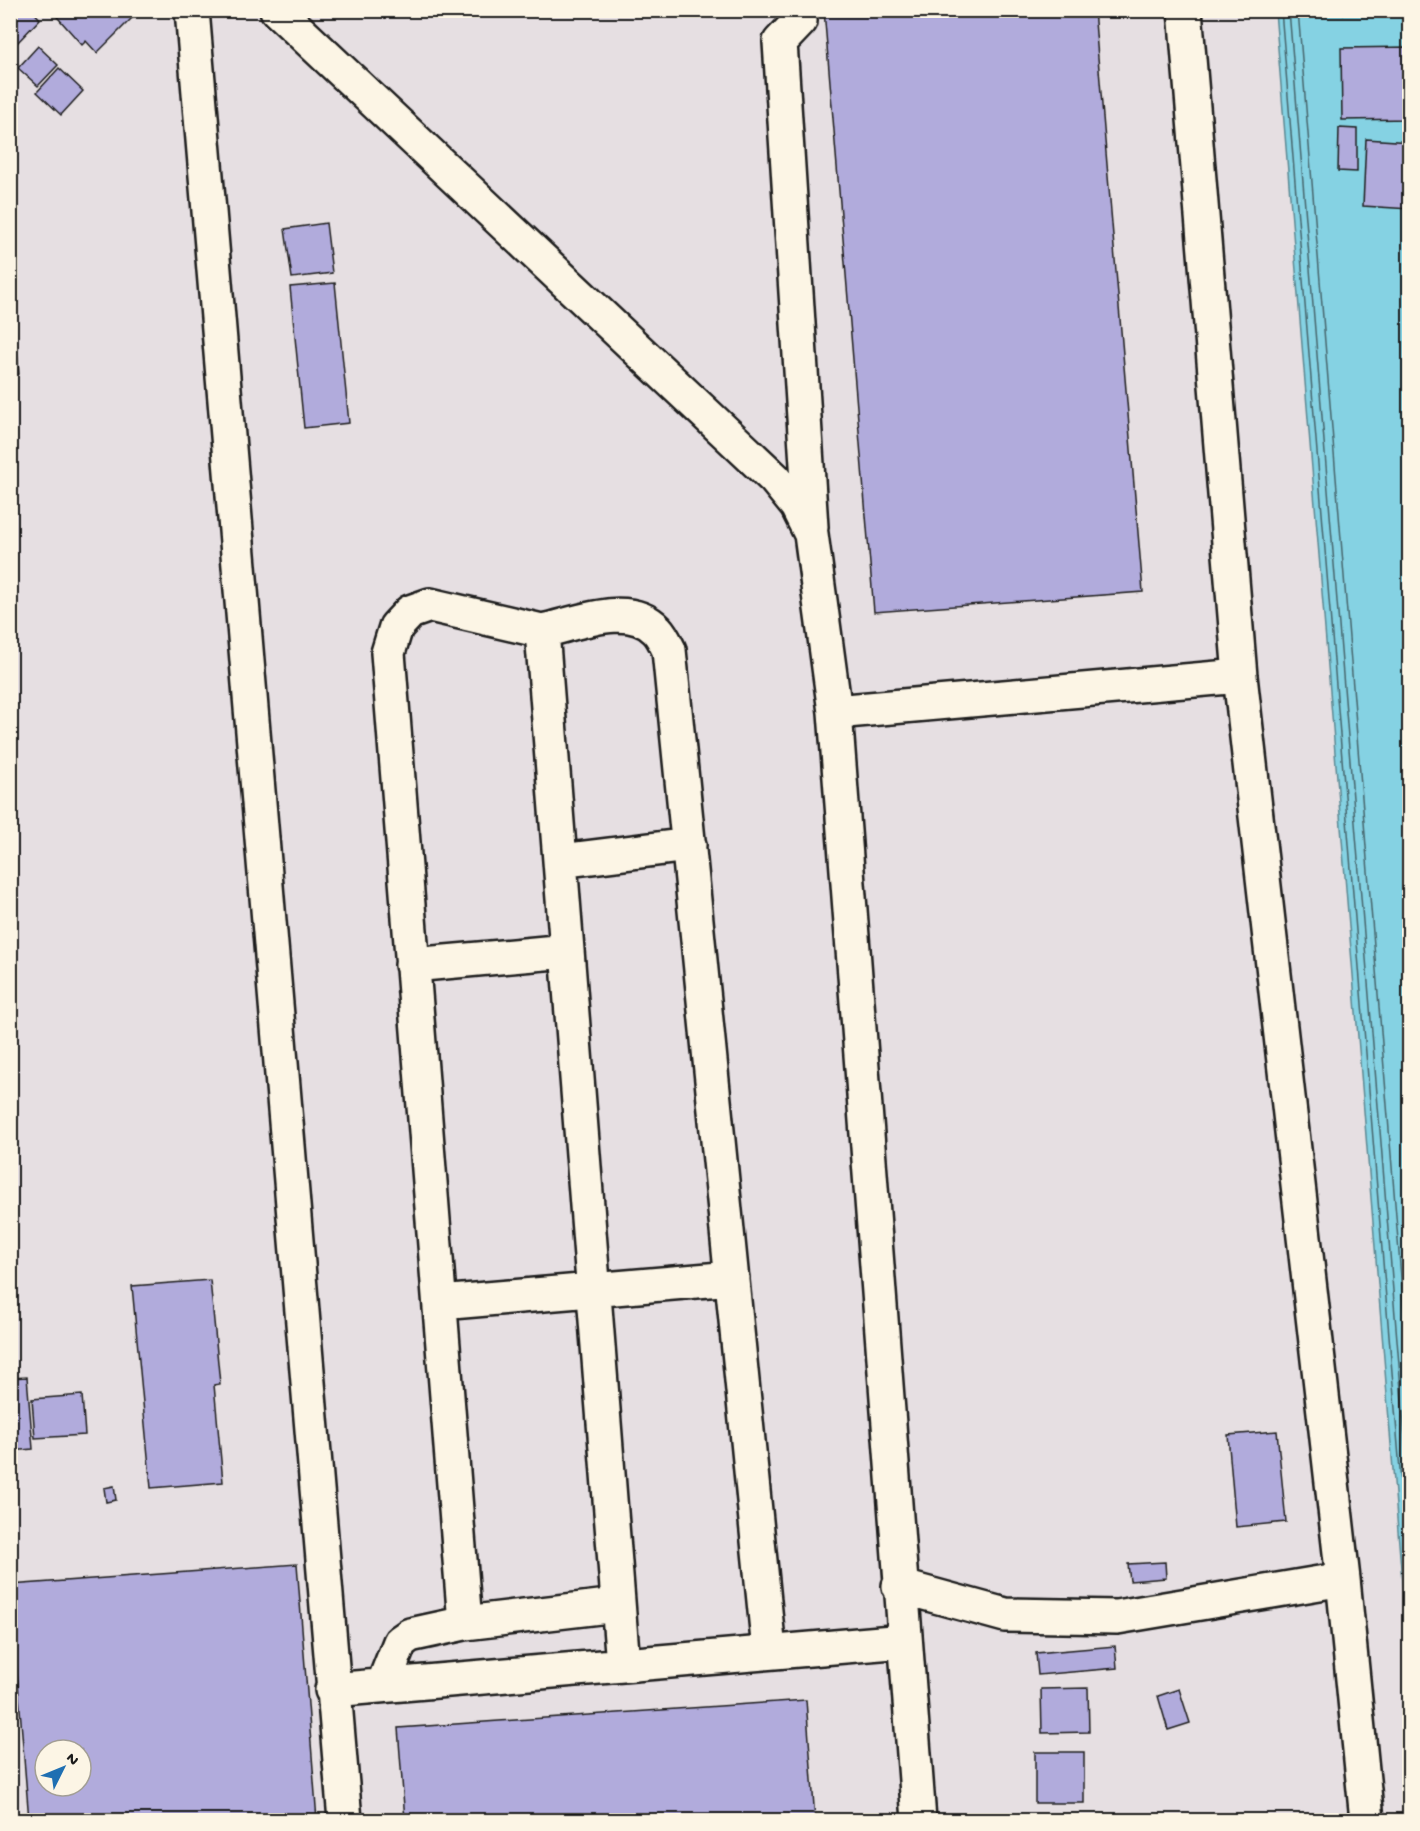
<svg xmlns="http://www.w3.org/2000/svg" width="1420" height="1831" viewBox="0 0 1420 1831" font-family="'Gochi Hand',sans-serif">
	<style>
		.built { fill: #e6dfe2; fill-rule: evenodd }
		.water { fill: #85d2e3; stroke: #5b8993; stroke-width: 1.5 }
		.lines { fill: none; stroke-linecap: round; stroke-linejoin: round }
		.shore { stroke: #46656c; stroke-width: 1.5 }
		.building { fill: #b1abdc; stroke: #1c1c1c; stroke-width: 1.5; fill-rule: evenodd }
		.minor-casing { stroke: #1c1c1c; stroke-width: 38 }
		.minor { stroke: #fcf5e5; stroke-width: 33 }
	</style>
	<rect width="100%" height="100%" fill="#fcf5e5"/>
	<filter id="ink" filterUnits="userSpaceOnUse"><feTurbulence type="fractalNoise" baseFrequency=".0167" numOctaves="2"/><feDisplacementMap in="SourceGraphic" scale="12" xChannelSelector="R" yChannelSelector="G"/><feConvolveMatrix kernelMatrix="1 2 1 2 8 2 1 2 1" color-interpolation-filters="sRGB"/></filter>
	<g filter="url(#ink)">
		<path class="built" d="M11 11H1275L1409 1667V1820H11ZM45 1750H81V1786H45Z"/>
		<path class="water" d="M1275 11H1409V1667Z"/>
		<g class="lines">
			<path class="shore" d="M1281 10 1410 1593
				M1289 10 1410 1500
				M1298 10 1410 1388"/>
		</g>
		<path class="building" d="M15 10H32L40 19 17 43 10 37V15Z
			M51 10H138L139 11 97 53 86 41 82 45Z
			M824 10H1094L1143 592 874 612Z
			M1344 10H1410V12L1344 14Z
			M38 46 58 65 38 86 18 68Z
			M1410 47V119L1342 120 1341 48Z
			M59 68 83 91 61 115 37 92Z
			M1339 128 1357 129V172L1338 171Z
			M1366 139 1410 142V209L1363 206Z
			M326 223 332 273 292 278 285 229Z
			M10 263 19 374 10 375Z
			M335 283 349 423 304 428 290 287Z
			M210 1280 220 1384 214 1385 223 1482 151 1488 132 1286Z
			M27 1377 33 1449 10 1451V1378Z
			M82 1395 85 1435 35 1438 32 1399Z
			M1277 1431 1286 1522 1236 1527 1228 1435Z
			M114 1486 116 1500 106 1502 104 1488Z
			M1165 1562 1166 1578 1130 1581 1128 1564Z
			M297 1564 317 1820H29L10 1585ZM45 1750H81V1786H45Z
			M1115 1646 1117 1668 1038 1675 1036 1653Z
			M1088 1688 1089 1732 1042 1733 1041 1689Z
			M1179 1689 1190 1723 1168 1730 1158 1696Z
			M806 1700 815 1820H405L398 1728Z
			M1035 1752H1084V1803H1035Z
			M1238 1815V1820H1172V1817Z"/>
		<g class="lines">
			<defs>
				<path id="minor" d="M192 10 345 1820
					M277 10 775 479 797 506 811 534 835 712 919 1820
					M799 10 800 21 780 42 811 527
					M1185 10 1240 676 1343 1579 1367 1820
					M542 631 430 605 410 612 396 627 388 653 465 1623 617 1605
					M835 712 1240 676
					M560 861 689 845
					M412 965 567 951
					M440 1303 732 1278
					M899 1586 1005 1615 1117 1617 1343 1579
					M623 1665 542 631C576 624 629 600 657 630 662 635 666 644 669 650L769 1651
					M383 1685 400 1642 410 1635 465 1623
					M332 1690 904 1641"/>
			</defs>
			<use href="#minor" class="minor-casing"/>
			<use href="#minor" class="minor"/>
		</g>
	</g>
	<rect width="1420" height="1831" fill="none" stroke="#fcf5e5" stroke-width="36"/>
	<rect x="18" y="18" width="1384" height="1795" fill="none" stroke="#1c1c1c" stroke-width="2" filter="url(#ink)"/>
	<g transform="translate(63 1768) rotate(47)"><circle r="28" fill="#fcf5e5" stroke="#a29e95" stroke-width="1.5"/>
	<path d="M0-4.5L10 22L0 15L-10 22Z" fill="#1f6fb2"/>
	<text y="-9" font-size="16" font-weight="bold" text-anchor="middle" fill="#1c1c1c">N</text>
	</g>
</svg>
